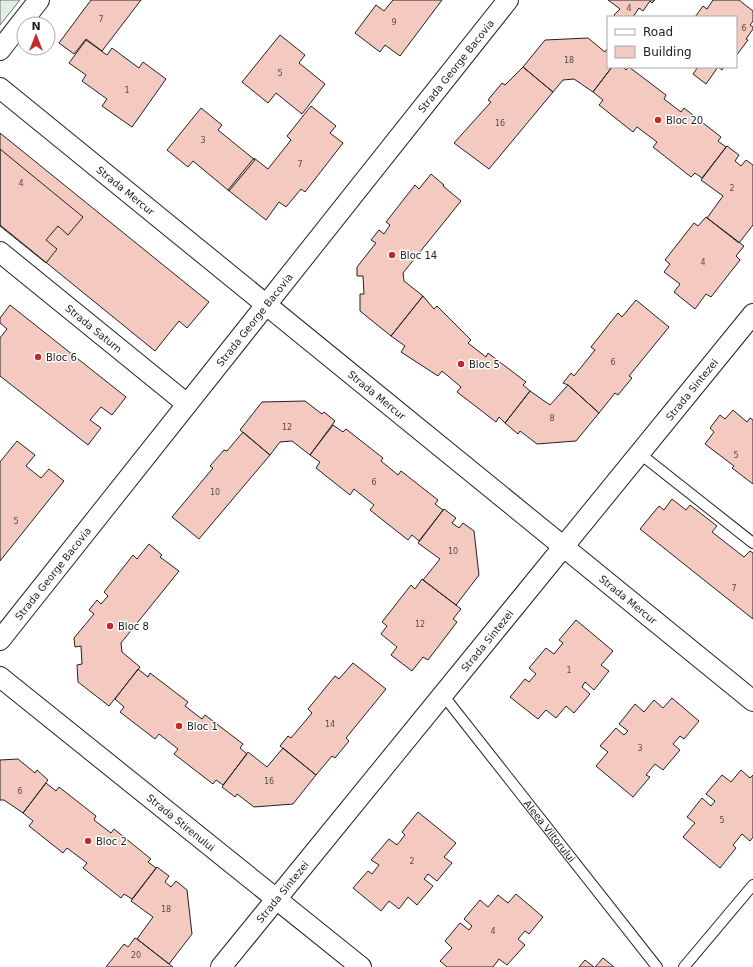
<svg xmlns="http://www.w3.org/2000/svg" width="753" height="967" viewBox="0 0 753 967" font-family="'DejaVu Sans',sans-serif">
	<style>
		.green { fill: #e0efe3; stroke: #6f6f6f }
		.building { fill: #f3c9c0; stroke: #222 }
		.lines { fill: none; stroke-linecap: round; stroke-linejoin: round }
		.lane-casing { stroke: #222; stroke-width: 12 }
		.street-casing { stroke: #222; stroke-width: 22 }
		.lane { stroke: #fff; stroke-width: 10 }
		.street { stroke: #fff; stroke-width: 20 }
		.poi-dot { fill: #c62828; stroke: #fff; stroke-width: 1.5 }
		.labels { text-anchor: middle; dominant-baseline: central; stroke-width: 3; stroke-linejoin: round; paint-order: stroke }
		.number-label { font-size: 8px; fill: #564c4a }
		.street-label { font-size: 10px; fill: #222; stroke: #fff }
		.poi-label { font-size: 10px; fill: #222; stroke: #fff; text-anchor: start }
	</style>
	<rect width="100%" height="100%" fill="#fff"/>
	<path class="green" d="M0 0H20L0 25Z"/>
	<path class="building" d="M91 0H141L102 51 86 39 74 54 59 43Z
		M393 0H442L400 56 385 45 380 52 355 33 376 5 384 11Z
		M608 0H655L652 3 650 1 643 11 639 8 633 17H616L614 15 620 9Z
		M713 0H739L753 11V21L750 25 753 27V29L746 39 748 40 736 56V17H695L703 6 707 9Z
		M280 35 305 55 299 63 325 84 302 114 276 93 268 103 242 82Z
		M588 38 605 52 607 49 608 50V67H612L593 92 574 79 563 80 553 92 523 67 545 40Z
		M86 40 107 55 112 48 139 68 143 62 166 79 132 127 102 106 107 99 82 81 86 75 69 63Z
		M523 67 553 92 489 169 454 143 491 102 488 100 502 83 505 85Z
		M612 67H623L626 70 629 67 666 95 664 99 681 112 684 108 721 137 718 141 726 147 702 178 695 173 691 177 653 147 657 142 637 127 633 132 599 105 603 100 593 92Z
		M698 67H724L722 70 718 67 706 84 693 74Z
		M311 106 336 126 330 133 343 143 305 192 301 189 286 207 279 202 266 220 228 190 254 158 268 169 291 140 287 136Z
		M201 108 222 125 218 130 255 160 229 191 193 161 188 167 167 150Z
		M0 133 209 302 187 328 179 321 155 351 0 225Z
		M727 146 739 155 735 161 741 166 746 160 753 165V225L739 243 707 218 723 196 701 180Z
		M0 149 83 217 68 235 58 226 46 240 57 249 46 263 0 226Z
		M431 174 444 185 443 186 461 201 403 273 404 281 423 296 391 336 360 311V294H364L363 276H357V267L376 243 371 240 379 230 384 234 390 225 386 222 415 185 419 189Z
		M706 217 744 246 736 256 740 260 711 297 706 294 695 309 674 292 680 284 664 272 670 264 665 260 694 223 698 226Z
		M423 296 434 309 437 306 471 340 468 343 486 357 488 353 526 382 523 385 530 391 505 423 499 417 496 422 457 392 461 387 442 371 438 376 401 352 405 346 391 336Z
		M636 300 669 327 629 376 632 378 618 395 615 393 599 413 568 385 563 383 571 373 574 376 595 350 591 347 618 313 622 317Z
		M10 305 126 397 112 415 101 407 90 420 101 428 88 445 0 376V338L7 329 0 323V318Z
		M568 385 599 413 576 441 537 444 520 431 518 434 505 423 530 391 550 405Z
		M305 401 322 414 324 412 335 421 310 455 292 441 280 442 270 455 240 430 262 402Z
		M733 410 747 422 750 418 753 420V484L732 468 734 466 705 444 714 432 710 428 720 415 725 419Z
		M333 425 343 432 346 429 383 458 381 461 398 475 401 471 438 500 435 504 443 510 419 541 412 535 408 540 370 510 374 505 354 489 350 495 316 468 320 462 310 455Z
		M243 432 270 455 199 539 172 517 213 468 210 466 224 450 227 451Z
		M17 441 35 455 26 466 41 478 49 469 64 481 0 561V462Z
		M672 499 686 510 690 505 717 526 712 532 744 557 750 551 753 553V619L640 529 659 506 664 510Z
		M444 509 456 518 452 523 459 528 463 523 474 531 479 575 456 605 423 580 440 559 418 543Z
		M149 544 162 555 160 557 179 571 121 643 122 652 140 667 109 706 78 682 77 665 82 664 81 646 75 647 74 638 94 614 89 610 97 600 101 604 108 596 104 592 133 555 137 559Z
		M422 579 461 609 453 619 457 622 428 660 423 657 412 671 391 655 397 647 381 634 387 626 382 622 411 585 415 589Z
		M576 620 613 651 601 665 609 671 594 690 585 682 582 687 590 694 574 713 566 706 556 718 546 710 538 719 510 697 525 679 529 682 536 674 529 668 546 648 554 654 563 643 559 640Z
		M353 663 386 689 346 738 349 741 335 758 332 756 316 775 280 746 288 736 291 738 312 713 308 709 335 676 339 679Z
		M138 669 148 677 150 673 188 702 185 706 202 719 205 715 243 744 240 748 247 754 223 785 216 780 213 784 174 754 178 749 159 734 155 739 120 712 124 707 115 699Z
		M672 698 699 721 684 739 680 736 673 744 680 750 663 770 655 764 646 775 650 777 633 797 596 766 608 752 600 746 616 728 624 735 628 731 619 724 635 704 644 712 654 700 663 708Z
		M283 748 316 775 293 804 254 807 237 794 235 797 222 787 248 752 267 767Z
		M18 759 35 773 37 770 48 780 23 813 4 800H0V760Z
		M741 770 750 778 753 775V837L750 841 742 834 733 845 736 848 720 868 683 837 695 823 687 817 702 798 711 806 715 801 706 794 722 775 731 782Z
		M46 783 56 791 59 787 96 816 94 820 111 833 114 829 151 859 148 862 156 868 132 899 124 894 121 898 83 868 87 863 67 848 63 853 29 826 33 821 23 813Z
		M418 812 456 843 444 857 452 863 437 881 428 874 424 879 433 886 417 905 408 897 399 909 389 901 381 911 353 888 368 871 372 874 379 865 371 860 389 839 397 845 405 835 402 832Z
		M157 867 169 876 165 882 171 887 176 881 187 890 192 934 169 964 137 939 153 917 131 901Z
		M516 894 543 917 529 934 525 931 518 939 525 945 507 965 499 959 493 967H447L440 961 452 948 445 941 460 923 469 930 472 926 464 919 480 900 488 907 498 895 508 903Z
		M135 938 137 939 173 967H106L124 944 128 947Z
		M603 958 614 967H595Z
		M585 960 594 967H579Z"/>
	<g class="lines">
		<defs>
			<g id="lane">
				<path d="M639 453 753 543"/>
				<path id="s1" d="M443 695 657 967"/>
				<path d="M684 967 753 885"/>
			</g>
			<g id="street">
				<path d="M0 50 39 0"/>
				<path id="s2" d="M0 88 753 701"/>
				<path id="s3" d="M0 252 187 404"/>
				<path id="s4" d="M0 640 508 0"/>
				<path id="s5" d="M0 677 361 967"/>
				<path id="s6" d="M221 967 753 314"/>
			</g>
		</defs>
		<use href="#lane" class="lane-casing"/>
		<use href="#street" class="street-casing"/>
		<use href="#lane" class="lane"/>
		<use href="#street" class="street"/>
	</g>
	<g class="poi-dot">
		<circle cx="658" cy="120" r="4"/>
		<circle cx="392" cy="255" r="4"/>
		<circle cx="38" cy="357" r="4"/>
		<circle cx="461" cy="364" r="4"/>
		<circle cx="110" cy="626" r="4"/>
		<circle cx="179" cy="726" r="4"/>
		<circle cx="88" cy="841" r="4"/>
	</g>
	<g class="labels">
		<g class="number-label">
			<text x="629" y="8">4</text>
			<text x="101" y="19">7</text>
			<text x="394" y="22">9</text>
			<text x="744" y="28">6</text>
			<text x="569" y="60">18</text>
			<text x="280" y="73">5</text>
			<text x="127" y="90">1</text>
			<text x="500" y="123">16</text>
			<text x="203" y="140">3</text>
			<text x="300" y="164">7</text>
			<text x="21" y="183">4</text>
			<text x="732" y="188">2</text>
			<text x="703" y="262">4</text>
			<text x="613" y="362">6</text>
			<text x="552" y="418">8</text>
			<text x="287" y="427">12</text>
			<text x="736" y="455">5</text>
			<text x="374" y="482">6</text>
			<text x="215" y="492">10</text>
			<text x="16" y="521">5</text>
			<text x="453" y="551">10</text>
			<text x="734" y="588">7</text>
			<text x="420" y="624">12</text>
			<text x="569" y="670">1</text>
			<text x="330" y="724">14</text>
			<text x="640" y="748">3</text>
			<text x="269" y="781">16</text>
			<text x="20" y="791">6</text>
			<text x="722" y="820">5</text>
			<text x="412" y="861">2</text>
			<text x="166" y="909">18</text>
			<text x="493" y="931">4</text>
			<text x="136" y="955">20</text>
		</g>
		<g class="street-label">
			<text stroke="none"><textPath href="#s4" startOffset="733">Strada George Bacovia</textPath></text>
			<text stroke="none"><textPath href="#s2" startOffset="162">Strada Mercur</textPath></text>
			<text stroke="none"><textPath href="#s4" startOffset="409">Strada George Bacovia</textPath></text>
			<text stroke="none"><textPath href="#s3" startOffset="121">Strada Saturn</textPath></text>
			<text stroke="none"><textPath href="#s6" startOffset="745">Strada Sintezei</textPath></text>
			<text stroke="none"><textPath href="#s2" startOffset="486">Strada Mercur</textPath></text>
			<text stroke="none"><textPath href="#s4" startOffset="85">Strada George Bacovia</textPath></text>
			<text stroke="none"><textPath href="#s2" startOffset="810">Strada Mercur</textPath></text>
			<text stroke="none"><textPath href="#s6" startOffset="421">Strada Sintezei</textPath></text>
			<text stroke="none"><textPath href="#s5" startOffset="232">Strada Stirenului</textPath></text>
			<text stroke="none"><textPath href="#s1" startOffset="173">Aleea Viitorului</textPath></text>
			<text stroke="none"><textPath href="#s6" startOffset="97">Strada Sintezei</textPath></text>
		</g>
		<g class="poi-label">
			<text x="666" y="120">Bloc 20</text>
			<text x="400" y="255">Bloc 14</text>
			<text x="46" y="357">Bloc 6</text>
			<text x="469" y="364">Bloc 5</text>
			<text x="118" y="626">Bloc 8</text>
			<text x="187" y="726">Bloc 1</text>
			<text x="96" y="841">Bloc 2</text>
		</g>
	</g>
	<rect x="607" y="16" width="130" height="52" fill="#ffffff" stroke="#a7a7a7"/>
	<rect x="615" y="29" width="20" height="6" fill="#ffffff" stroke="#a7a7a7"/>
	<text x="643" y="36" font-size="12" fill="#222222">Road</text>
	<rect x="615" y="46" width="20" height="12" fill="#f3c9c0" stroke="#a7a7a7"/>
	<text x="643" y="56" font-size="12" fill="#222222">Building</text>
	<g transform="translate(36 36)"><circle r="19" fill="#ffffff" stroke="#a7a7a7"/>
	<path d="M0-3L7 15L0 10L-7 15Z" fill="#c62828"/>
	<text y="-6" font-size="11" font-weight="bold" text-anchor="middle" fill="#222222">N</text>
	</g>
</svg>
